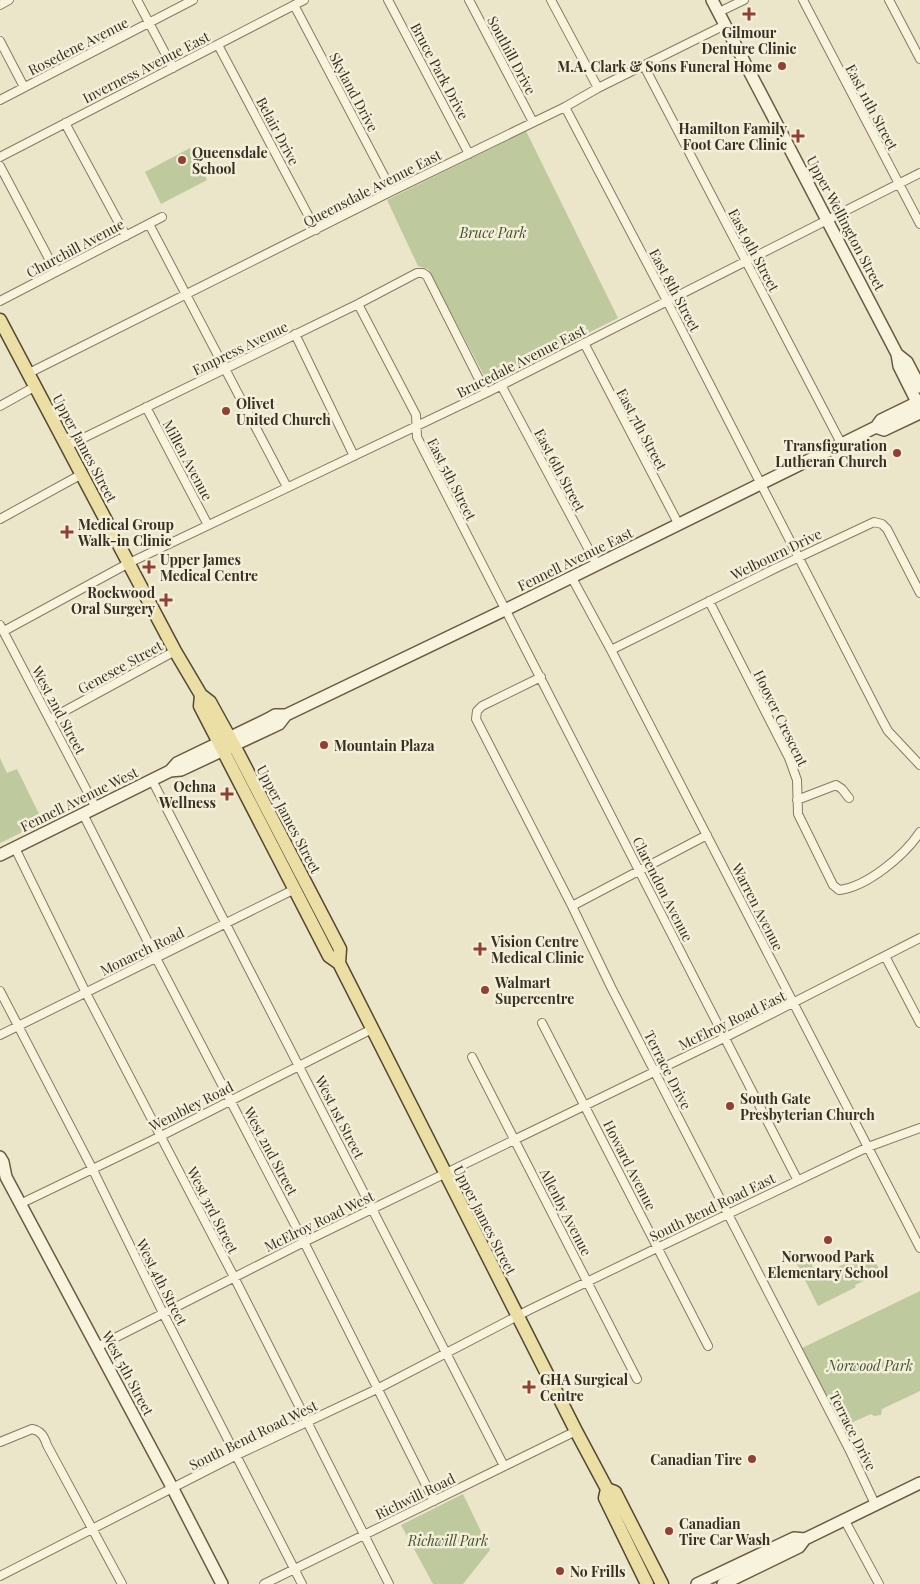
<svg xmlns="http://www.w3.org/2000/svg" width="920" height="1584" viewBox="0 0 920 1584" font-family="'Playfair Display',serif">
	<style>
		.green { fill: #bec99e }
		.lines { fill: none; stroke-linecap: round; stroke-linejoin: round }
		.minor-casing { stroke: #877a5f; stroke-width: 10 }
		.secondary-casing { stroke: #695b42; stroke-width: 14 }
		.primary-casing { stroke: #554833; stroke-width: 15 }
		.minor { stroke: #f7f3dc; stroke-width: 8 }
		.secondary { stroke: #f7f3dc; stroke-width: 11 }
		.primary { stroke: #ebdfa5; stroke-width: 12 }
		.poi-dot { fill: #914134; stroke: #f3efd9; stroke-width: 2 }
		.labels { text-anchor: middle; dominant-baseline: central; stroke-width: 5; stroke-linejoin: round; paint-order: stroke }
		.poi-label { font-size: 14px; font-weight: bold; fill: #383022; stroke: #f3efd9; text-anchor: start }
		.street-label { font-size: 14px; fill: #383022; stroke: #f3efd9 }
		.park-label { font-size: 14px; font-style: italic; fill: #43532a; stroke: #f3efd9 }
	</style>
	<rect width="100%" height="100%" fill="#ebe6ca"/>
	<path class="green" d="M526 131 618 318 488 383 428 269 418 266 387 200Z
		M190 148 207 180 161 204 145 172Z
		M0 758 7 773 17 769 43 822 0 843Z
		M870 1251 881 1273 855 1285 856 1287 818 1306 796 1262 808 1257 816 1273 820 1275 826 1272 825 1269 828 1268 830 1271Z
		M920 1291V1391L882 1409 881 1415 874 1416 871 1414 842 1427 802 1348Z
		M463 1494 490 1550 463 1584H433L401 1525Z"/>
	<g class="lines">
		<defs>
			<path id="minor" d="M137 0 173 68
				M388 0 469 154
				M469 0 533 122
				M551 0 598 88
				M803 0 920 224
				M889 0 920 59
				M0 5 9 0
				M294 5 392 191
				M719 12 744 0
				M0 41 24 87
				M218 45 316 230
				M644 66 842 445
				M0 100 193 0
				M565 107 667 301 882 720 888 731 920 765
				M65 123 126 236
				M0 157 304 0
				M0 166 56 272
				M149 224 287 487
				M0 301 162 217
				M358 304 416 415 417 437 797 1179
				M295 334 354 456
				M584 343 679 525
				M29 373 392 191 565 107 598 88 725 25
				M501 385 597 565
				M0 406 36 386
				M146 407 208 525
				M67 446 358 304 417 273H423L427 276 486 393
				M0 519 82 474
				M572 578 611 650 920 1248
				M709 601 789 758 797 780 798 814 833 885 839 890C867 887 905 855 920 832
				M0 625 96 808
				M4 631 129 563 486 393 920 173
				M611 650 776 568 874 522 882 524 887 529 920 593
				M541 677 482 706 477 711 476 719 572 906 611 987 850 1451 875 1504
				M50 719 175 651
				M152 780 504 1466
				M797 800 836 785 842 789 849 798
				M83 814 156 958 304 1242 434 1501
				M15 848 86 993 234 1277 389 1584
				M572 906 707 835
				M885 956 920 1023
				M0 991 92 1168 163 1313 302 1584
				M542 1023 708 1346
				M0 1035 295 889
				M472 1057 637 1379
				M20 1204 161 1136 372 1029
				M97 1347 304 1242 724 1038 920 938
				M0 1442 32 1429C41 1431 44 1436 47 1445L122 1584
				M844 1519 879 1584
				M0 1576 237 1455 377 1389 529 1310 657 1248 868 1147 920 1128
				M264 1584 576 1431"/>
			<path id="secondary" d="M712 0 897 354 899 366 920 408
				M897 354 907 362 920 387
				M876 427 884 430 920 413
				M170 771 177 763 268 719 275 715H286L511 607 876 427 881 420 920 401
				M0 855 170 771 181 770 279 724 286 715
				M0 1157 3 1162 6 1177 173 1489 222 1584
				M697 1584 794 1538 805 1539
				M723 1584 799 1547 805 1539 920 1483"/>
			<path id="primary" d="M0 320 175 651 201 695 210 702 237 751 340 949 339 963
				M201 695 200 706 329 956 339 963 576 1431 607 1489 615 1492 662 1584
				M607 1489 605 1498 647 1584"/>
		</defs>
		<use href="#minor" class="minor-casing"/>
		<use href="#secondary" class="secondary-casing"/>
		<use href="#primary" class="primary-casing"/>
		<use href="#minor" class="minor"/>
		<use href="#secondary" class="secondary"/>
		<use href="#primary" class="primary"/>
	</g>
	<g class="poi-dot">
		<path d="M746.5 6.5h5v5h5v5h-5v5h-5v-5h-5v-5h5z"/>
		<circle cx="782" cy="66" r="5"/>
		<path d="M795.5 128.5h5v5h5v5h-5v5h-5v-5h-5v-5h5z"/>
		<circle cx="182" cy="160" r="5"/>
		<circle cx="226" cy="411" r="5"/>
		<circle cx="897" cy="453" r="5"/>
		<path d="M64.5 524.5h5v5h5v5h-5v5h-5v-5h-5v-5h5z"/>
		<path d="M146.5 559.5h5v5h5v5h-5v5h-5v-5h-5v-5h5z"/>
		<path d="M163.5 592.5h5v5h5v5h-5v5h-5v-5h-5v-5h5z"/>
		<circle cx="324" cy="745" r="5"/>
		<path d="M224.5 786.5h5v5h5v5h-5v5h-5v-5h-5v-5h5z"/>
		<path d="M477.5 941.5h5v5h5v5h-5v5h-5v-5h-5v-5h5z"/>
		<circle cx="485" cy="990" r="5"/>
		<circle cx="730" cy="1106" r="5"/>
		<circle cx="828" cy="1240" r="5"/>
		<path d="M526.5 1379.5h5v5h5v5h-5v5h-5v-5h-5v-5h5z"/>
		<circle cx="752" cy="1459" r="5"/>
		<circle cx="669" cy="1531" r="5"/>
		<circle cx="560" cy="1571" r="5"/>
	</g>
	<g class="labels">
		<g class="poi-label">
			<text x="749" y="32" text-anchor="middle">Gilmour<tspan x="749" dy="16">Denture Clinic</tspan></text>
			<text x="772" y="66" text-anchor="end">M.A. Clark &amp; Sons Funeral Home</text>
			<text x="787" y="128" text-anchor="end">Hamilton Family<tspan x="787" dy="16">Foot Care Clinic</tspan></text>
			<text x="192" y="152">Queensdale<tspan x="192" dy="16">School</tspan></text>
			<text x="236" y="403">Olivet<tspan x="236" dy="16">United Church</tspan></text>
			<text x="887" y="445" text-anchor="end">Transfiguration<tspan x="887" dy="16">Lutheran Church</tspan></text>
			<text x="78" y="524">Medical Group<tspan x="78" dy="16">Walk-in Clinic</tspan></text>
			<text x="160" y="559">Upper James<tspan x="160" dy="16">Medical Centre</tspan></text>
			<text x="155" y="592" text-anchor="end">Rockwood<tspan x="155" dy="16">Oral Surgery</tspan></text>
			<text x="334" y="745">Mountain Plaza</text>
			<text x="216" y="786" text-anchor="end">Ochna<tspan x="216" dy="16">Wellness</tspan></text>
			<text x="491" y="941">Vision Centre<tspan x="491" dy="16">Medical Clinic</tspan></text>
			<text x="495" y="982">Walmart<tspan x="495" dy="16">Supercentre</tspan></text>
			<text x="740" y="1098">South Gate<tspan x="740" dy="16">Presbyterian Church</tspan></text>
			<text x="828" y="1256" text-anchor="middle">Norwood Park<tspan x="828" dy="16">Elementary School</tspan></text>
			<text x="540" y="1379">GHA Surgical<tspan x="540" dy="16">Centre</tspan></text>
			<text x="742" y="1459" text-anchor="end">Canadian Tire</text>
			<text x="679" y="1523">Canadian<tspan x="679" dy="16">Tire Car Wash</tspan></text>
			<text x="570" y="1571">No Frills</text>
		</g>
		<g class="street-label">
			<text transform="translate(78 46) rotate(-27)">Rosedene Avenue</text>
			<text transform="translate(512 55) rotate(62)">Southill Drive</text>
			<text transform="translate(146 67) rotate(-27)">Inverness Avenue East</text>
			<text transform="translate(440 71) rotate(62)">Bruce Park Drive</text>
			<text transform="translate(354 92) rotate(62)">Skyland Drive</text>
			<text transform="translate(872 107) rotate(62)">East 11th Street</text>
			<text transform="translate(278 131) rotate(62)">Belair Drive</text>
			<text transform="translate(372 188) rotate(-27)">Queensdale Avenue East</text>
			<text transform="translate(846 223) rotate(62)">Upper Wellington Street</text>
			<text transform="translate(75 248) rotate(-28)">Churchill Avenue</text>
			<text transform="translate(754 250) rotate(62)">East 9th Street</text>
			<text transform="translate(675 290) rotate(62)">East 8th Street</text>
			<text transform="translate(240 348) rotate(-26)">Empress Avenue</text>
			<text transform="translate(521 361) rotate(-27)">Brucedale Avenue East</text>
			<text transform="translate(642 429) rotate(62)">East 7th Street</text>
			<text transform="translate(85 448) rotate(62)">Upper James Street</text>
			<text transform="translate(188 460) rotate(62)">Millen Avenue</text>
			<text transform="translate(560 470) rotate(62)">East 6th Street</text>
			<text transform="translate(452 479) rotate(63)">East 5th Street</text>
			<text transform="translate(776 554) rotate(-26)">Welbourn Drive</text>
			<text transform="translate(575 559) rotate(-26)">Fennell Avenue East</text>
			<text transform="translate(120 667) rotate(-29)">Genesee Street</text>
			<text transform="translate(59 710) rotate(62)">West 2nd Street</text>
			<text transform="translate(781 718) rotate(64)">Hoover Crescent</text>
			<text transform="translate(79 799) rotate(-26)">Fennell Avenue West</text>
			<text transform="translate(289 819) rotate(62)">Upper James Street</text>
			<text transform="translate(663 889) rotate(63)">Clarendon Avenue</text>
			<text transform="translate(758 907) rotate(63)">Warren Avenue</text>
			<text transform="translate(142 951) rotate(-26)">Monarch Road</text>
			<text transform="translate(732 1020) rotate(-26)">McElroy Road East</text>
			<text transform="translate(668 1070) rotate(63)">Terrace Drive</text>
			<text transform="translate(191 1106) rotate(-27)">Wembley Road</text>
			<text transform="translate(340 1117) rotate(63)">West 1st Street</text>
			<text transform="translate(271 1151) rotate(62)">West 2nd Street</text>
			<text transform="translate(630 1165) rotate(63)">Howard Avenue</text>
			<text transform="translate(712 1207) rotate(-26)">South Bend Road East</text>
			<text transform="translate(213 1210) rotate(63)">West 3rd Street</text>
			<text transform="translate(566 1212) rotate(63)">Allenby Avenue</text>
			<text transform="translate(485 1220) rotate(63)">Upper James Street</text>
			<text transform="translate(319 1221) rotate(-26)">McElroy Road West</text>
			<text transform="translate(162 1282) rotate(63)">West 4th Street</text>
			<text transform="translate(128 1373) rotate(62)">West 5th Street</text>
			<text transform="translate(853 1431) rotate(63)">Terrace Drive</text>
			<text transform="translate(253 1435) rotate(-26)">South Bend Road West</text>
			<text transform="translate(415 1496) rotate(-26)">Richwill Road</text>
		</g>
		<g class="park-label">
			<text x="493" y="232">Bruce Park</text>
			<text x="870" y="1365">Norwood Park</text>
			<text x="448" y="1540">Richwill Park</text>
		</g>
	</g>
</svg>
